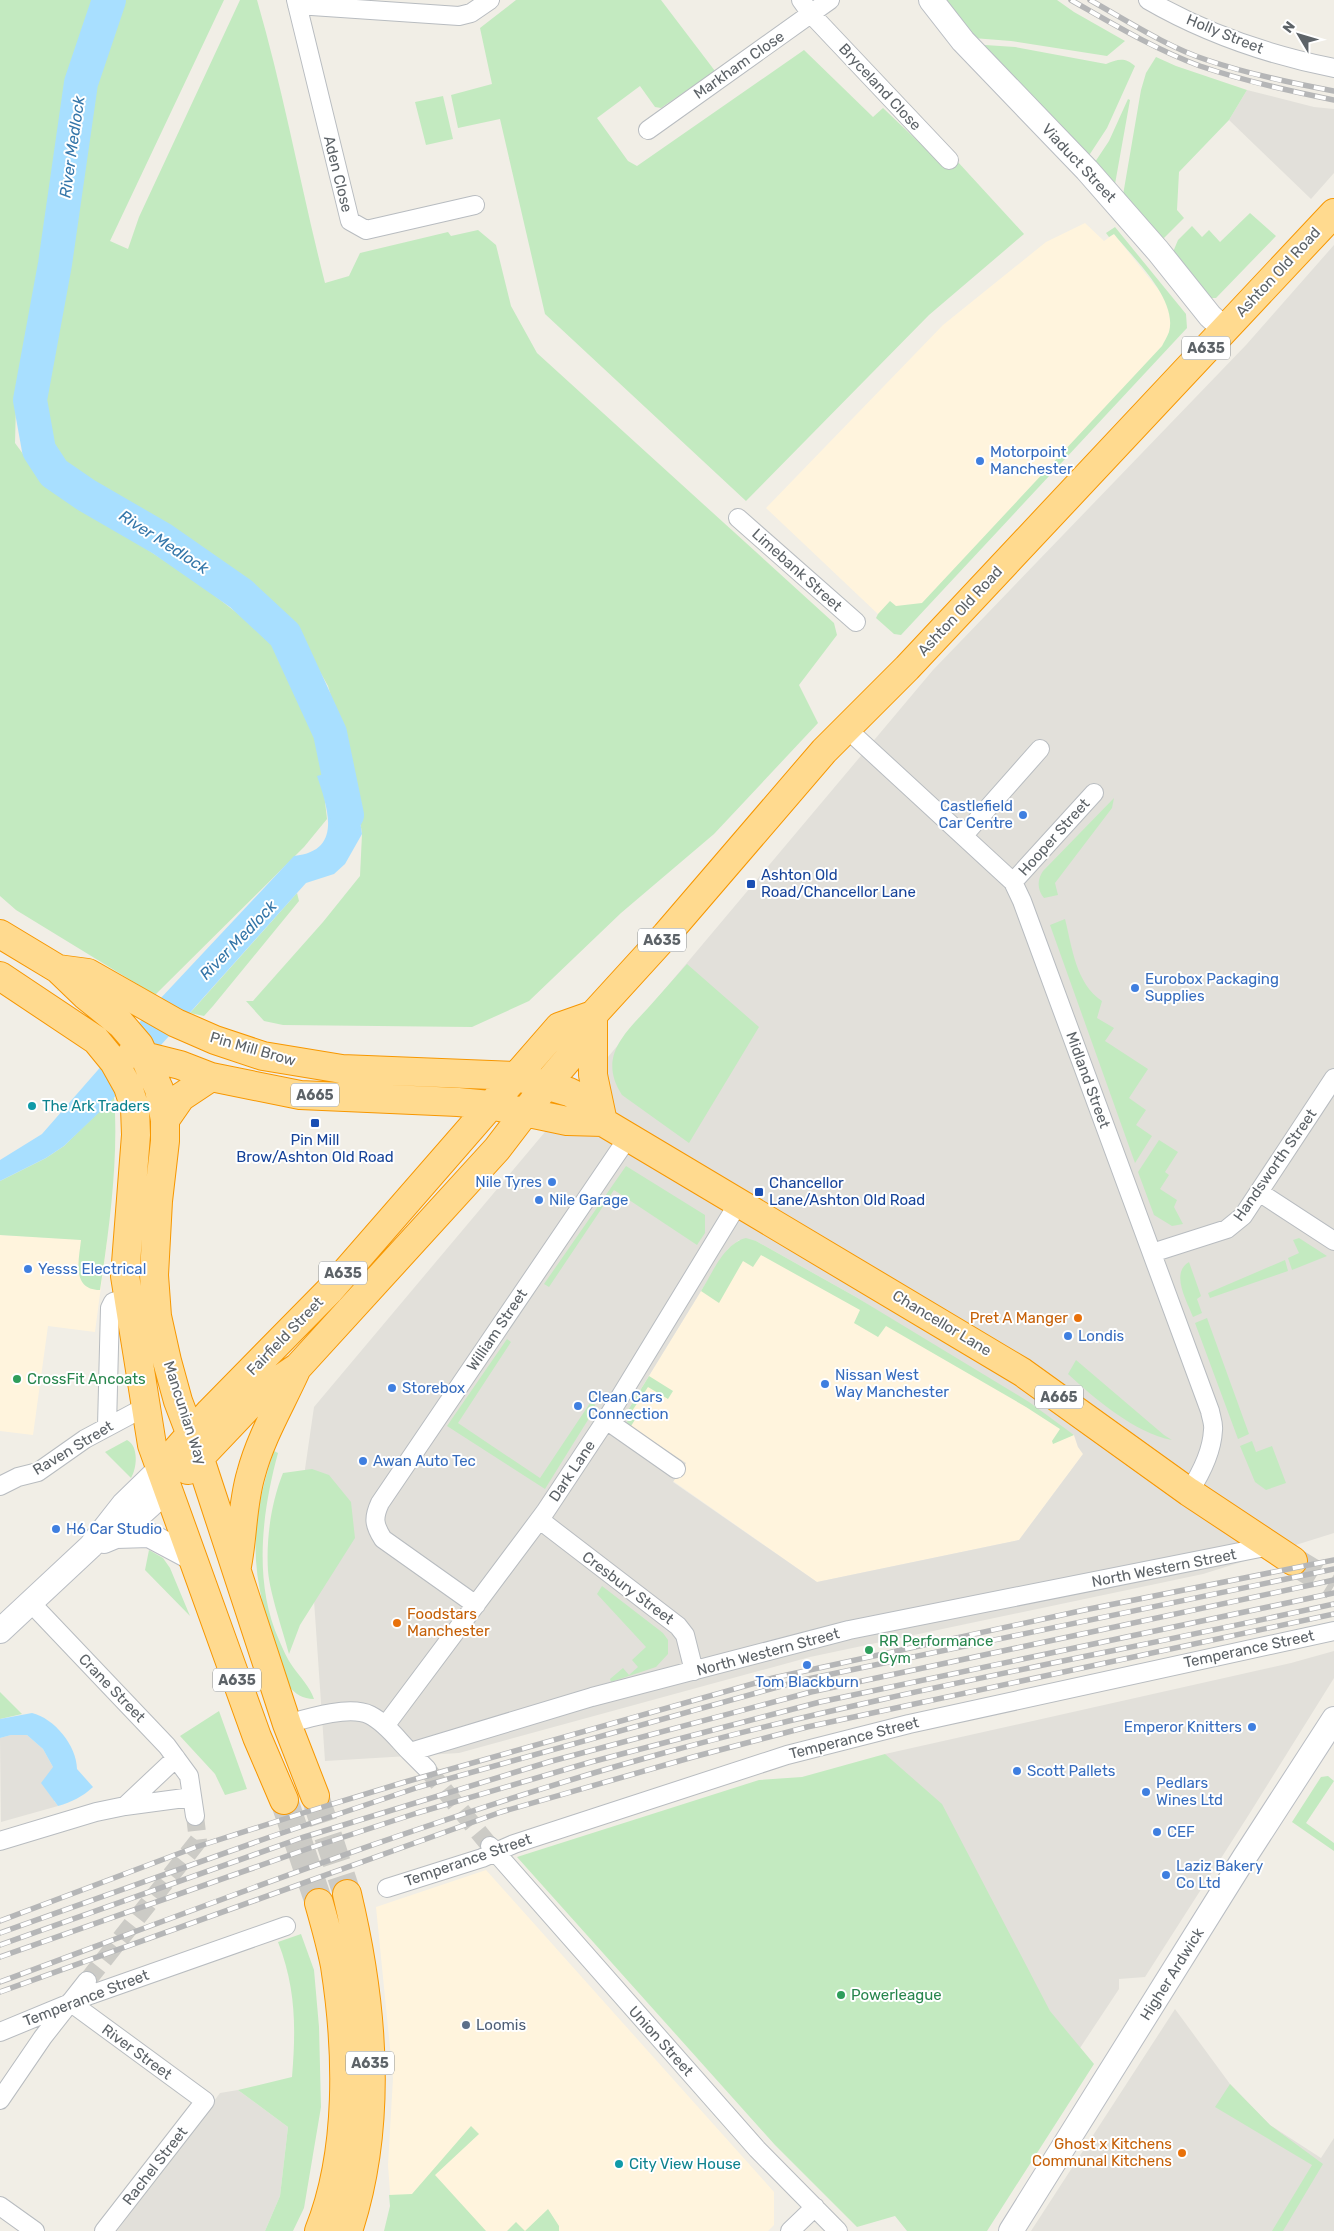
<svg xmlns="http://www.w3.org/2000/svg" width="1334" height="2231" viewBox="0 0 1334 2231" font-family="Rubik,sans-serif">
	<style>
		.commercial { fill: #fff4dd }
		.industrial { fill: #e2e0da; fill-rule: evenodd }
		.green { fill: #c3eac0 }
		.water { fill: #a8dfff }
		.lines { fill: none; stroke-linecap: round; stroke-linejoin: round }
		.river { stroke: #a8dfff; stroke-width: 34 }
		.street-tunnel { stroke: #cccbc6; stroke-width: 18; stroke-dasharray: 18 9; stroke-linecap: butt }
		.highway-tunnel { stroke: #cccbc6; stroke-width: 28; stroke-dasharray: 28 14; stroke-linecap: butt }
		.street-casing { stroke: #b8bcc0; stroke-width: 20 }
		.secondary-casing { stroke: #b9bdc3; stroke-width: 26 }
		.highway-casing { stroke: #f79700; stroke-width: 30 }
		.street { stroke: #fff; stroke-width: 18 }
		.secondary { stroke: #fff; stroke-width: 24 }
		.highway { stroke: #ffda8f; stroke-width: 28 }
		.rail-casing { stroke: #b5b6b7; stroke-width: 5.5 }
		.rail { stroke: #fff; stroke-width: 4; stroke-dasharray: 11; stroke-linecap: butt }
		.shop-dot { fill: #3f7fe0; stroke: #fff; stroke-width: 2 }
		.transit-dot { fill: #1a4fb4; stroke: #fff; stroke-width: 2 }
		.culture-dot { fill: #0f9aa8; stroke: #fff; stroke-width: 2 }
		.food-dot { fill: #e8710a; stroke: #fff; stroke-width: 2 }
		.leisure-dot { fill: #2e9e5b; stroke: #fff; stroke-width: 2 }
		.service-dot { fill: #5c6f8a; stroke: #fff; stroke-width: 2 }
		.labels { text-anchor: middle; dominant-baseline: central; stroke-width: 4; stroke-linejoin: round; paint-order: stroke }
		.shield { fill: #fff; stroke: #8e9295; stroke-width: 1 }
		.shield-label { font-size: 14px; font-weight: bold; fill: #5d6368 }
		.street-label { font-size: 15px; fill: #5d6368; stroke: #fff }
		.shop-label { font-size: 15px; fill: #366cbe; stroke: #fff; text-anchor: start }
		.transit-label { font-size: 15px; fill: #164399; stroke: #fff; text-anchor: start }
		.culture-label { font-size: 15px; fill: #0d838f; stroke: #fff; text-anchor: start }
		.food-label { font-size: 15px; fill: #c56008; stroke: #fff; text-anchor: end }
		.leisure-label { font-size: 15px; fill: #27864d; stroke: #fff; text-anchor: start }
		.service-label { font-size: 15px; fill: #4e5e75; stroke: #fff; text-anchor: start }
		.water-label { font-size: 16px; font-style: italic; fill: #3476a9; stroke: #fff }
	</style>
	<rect width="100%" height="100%" fill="#f1eee6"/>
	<path class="commercial" d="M1085 223 1104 241 1114 234 1161 293 1174 318 1172 335 1161 352 898 633 766 508 943 325 1046 242Z
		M0 1235 107 1241 95 1332 48 1326 33 1435 0 1431Z
		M735 1242 888 1317 1074 1435 1078 1447 1083 1454 1019 1540 817 1582 673 1481 627 1424 628 1410 701 1291 728 1249Z
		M486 1870 774 2192V2225L768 2231H396L391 2206 388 2165 393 2078 376 1907Z"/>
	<path class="industrial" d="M1247 90 1314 107 1334 109V173L1311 199 1229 120Z
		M1334 245V1533L1203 1574 810 1657 459 1753 325 1761 305 1469 314 1407 933 670 1246 345ZM739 1240 756 1241 856 1297 1074 1435 1078 1447 1083 1454 1019 1540 817 1582 673 1482 686 1463 627 1424 628 1410 701 1291 728 1249Z
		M1334 1651V1678L1248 1816 1145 1977 1119 1979V1989L1080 2048 1050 2012 885 1754 1291 1663Z
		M11 1735H27L43 1749 53 1767 54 1801 58 1806 1 1822 0 1738Z
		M1175 2009 1230 2084 1270 2125 1321 2158 1334 2138V2231H1031Z
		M238 2090 288 2127 280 2196 265 2231H117L220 2093Z"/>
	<path class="green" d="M0 0H102L76 83 45 268 16 404 15 443 42 480 198 583 258 629 286 660 318 739 327 819 304 847 155 995 16 910 0 896Z
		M123 0H224L110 241 128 249 139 217 240 0H257C284 93 301 189 325 283L349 276 360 253 448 232 451 236 478 230 496 245 511 306 537 353 834 623 837 635 799 685 818 723 714 834 621 913 529 1001 472 1027 283 1025 264 1021 246 1001H253L323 922 360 876 362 834 352 766 328 686 293 624 80 483 49 442 45 389 95 85Z
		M516 0H661L715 71 661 108 655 107 640 86 597 118 628 161 637 166 804 50 873 117 883 108 947 169 957 161 1024 234 929 315 746 501 545 314 500 119 458 128 451 95 492 84 480 28Z
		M943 0H1057L1074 12 1125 41 1107 56 1011 41 973 38Z
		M985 45 1015 47 1106 64C1118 59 1125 57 1135 66L1107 128 1088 157 984 49Z
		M1156 57 1176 66 1247 90 1229 120 1179 172 1177 210 1184 218 1164 238 1158 236 1123 195 1141 90 1146 73Z
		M443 96 453 139 426 145 415 102Z
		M1128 99 1130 100 1115 184 1093 165 1109 141Z
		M1250 213 1276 236 1216 298H1210L1173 252 1178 240 1192 226 1202 237 1209 230 1220 242Z
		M1115 227 1186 314 1187 328 901 635 894 634 876 618 878 614 890 601 896 606 922 603 1162 346C1164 342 1167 337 1169 332 1178 299 1133 258 1114 234L1109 237 1106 233Z
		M1114 798 1112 808 1055 883 1058 895 1044 898C1037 890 1037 880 1043 871Z
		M297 893 299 901 213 1006 204 1016 190 1013Z
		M1065 919C1072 947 1076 984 1102 1001L1097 1018 1114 1028 1105 1041 1148 1069 1129 1098 1146 1110 1136 1125 1152 1136 1135 1163 1050 925Z
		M687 964 759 1027 689 1143 622 1095C598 1058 623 1035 648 1008 661 993 674 979 687 964Z
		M114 1097C119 1157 109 1231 100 1290 71 1290 79 1259 81 1240L0 1235V1181L46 1158 64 1146Z
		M1159 1140 1178 1152 1165 1172 1169 1175 1160 1189 1177 1200 1174 1207 1183 1224 1172 1226 1154 1215 1138 1172Z
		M626 1166 705 1215V1233L697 1245 614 1190 549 1287 544 1284Z
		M746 1238 756 1241 856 1297 1029 1402 1074 1435 1053 1444 1052 1441 1060 1429 1026 1407 886 1326 878 1337 854 1323 860 1310 761 1255 753 1267 743 1261 719 1303 701 1291C712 1274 724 1243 746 1238Z
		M1299 1238 1327 1256 1292 1270 1288 1258 1299 1253 1293 1240Z
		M1285 1260 1288 1271 1210 1298 1208 1293Z
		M1189 1262 1201 1296 1197 1299 1202 1313 1193 1317C1187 1301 1170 1273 1189 1262Z
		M1207 1318 1249 1434 1238 1439 1195 1323Z
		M507 1339 511 1342 458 1423 540 1478 592 1400 596 1407 545 1489 447 1426Z
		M1076 1360 1164 1435 1172 1440C1135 1433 1095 1399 1068 1374Z
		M649 1376 673 1391 668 1399 648 1387 632 1411 638 1415 631 1426 627 1424 628 1410Z
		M127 1440C139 1446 137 1468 131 1478L105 1452Z
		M1252 1441 1256 1452 1272 1446 1286 1483 1266 1490 1255 1482 1240 1446Z
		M274 1451 278 1453C262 1512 253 1582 279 1640 283 1649 287 1659 293 1667 300 1677 310 1687 314 1699 303 1699 295 1694 288 1685 282 1678 281 1665 278 1657 265 1615 253 1577 256 1533 258 1504 265 1478 274 1451Z
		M312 1469 329 1475 351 1502 355 1538 300 1625 289 1654C283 1631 270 1594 268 1571 266 1539 271 1503 283 1473Z
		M149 1550 163 1558 170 1568 190 1616 145 1570Z
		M602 1586 663 1633 668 1640V1654L656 1667 611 1682 610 1679 623 1668 629 1675 638 1667 632 1660 646 1647 597 1594Z
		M0 1692 22 1714 0 1719Z
		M219 1711 247 1789 225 1795 215 1774 180 1736Z
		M885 1754 942 1804 1050 2011 1094 2064 987 2231H907L895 2216 857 2227 775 2145 517 1857 759 1780 802 1777Z
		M1328 1776 1334 1781 1306 1823 1334 1843V1851L1292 1822 1321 1777Z
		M301 1934 314 1970 319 2027 321 2107 304 2208 293 2231H265L280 2196 288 2127 238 2090 292 2077C296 2028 296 1988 278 1942Z
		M1230 2084 1270 2125 1323 2164 1283 2231H1272L1312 2165 1215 2107Z
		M471 2126 479 2134 435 2175 486 2231H384L390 2206 389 2195 412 2194Z
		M548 2209 559 2226V2231H507L516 2222 525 2231Z"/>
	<path class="water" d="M352 766 362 834 345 864 334 874 306 883 110 1102 64 1146 46 1158 0 1181V1160L42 1134 159 1000 294 856C343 851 328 809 317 776Z
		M32 1713C54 1718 77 1746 77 1769L93 1787C82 1797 72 1802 58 1806L41 1783 53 1767 43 1749 27 1735H11L0 1738V1719Z"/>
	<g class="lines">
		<path class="river" d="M109 0 81 83 55 264 30 400 39 450 54 473 86 495 162 539 241 594 285 635 330 733 347 815"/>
		<path class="street-tunnel" d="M427 1769 490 1846
			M87 1981 198 1841 195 1816"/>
		<path class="highway-tunnel" d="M1293 1561 1334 1586
			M315 1796 347 1894
			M284 1800 319 1903"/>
		<defs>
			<path id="street" d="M296 0 350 221 366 230 475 205
				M801 0 811 14 949 160
				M1148 0C1205 33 1269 55 1334 68
				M297 5 459 16 471 13 490 0
				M648 130 830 0
				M738 518 856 622
				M846 728 1013 882 1022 901 1210 1411C1211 1417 1214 1424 1213 1430 1212 1452 1200 1475 1189 1492
				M964 835 1040 749
				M1013 882 1094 793
				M1259 1192 1334 1241
				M1152 1253 1227 1229 1243 1216 1334 1078
				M606 1420 676 1469
				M107 1426 110 1308 113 1302 128 1297
				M0 1486 18 1477 38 1472 85 1439 145 1407
				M540 1520 678 1626 685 1635 694 1671
				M31 1603 167 1746 189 1776 195 1816
				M476 1605 383 1539C374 1525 373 1518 380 1503L629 1136
				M287 1724C308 1718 350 1705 370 1715 386 1723 398 1740 410 1752L592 1697 849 1630 1270 1546
				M385 1726 545 1512 606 1420 739 1202
				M410 1752 427 1769
				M125 1806 176 1758
				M0 1841 96 1812 125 1806 192 1797
				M490 1846 757 2149 838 2231
				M387 1888 482 1858 514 1844 787 1755 909 1724 1334 1631
				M70 2002 205 2101 104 2231
				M0 2032 87 1996 286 1926
				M0 2100 43 2037 87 1981
				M0 2206 35 2231
				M790 2231 815 2207"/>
			<path id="secondary" d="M931 0 963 41 1087 170 1158 251 1210 316 1224 329
				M116 1536 149 1535 194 1559
				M104 1541 116 1536 169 1488
				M0 1631 91 1546 124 1504 161 1468
				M1011 2231 1244 1858 1334 1719"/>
			<path id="highway" d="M0 934 58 969 85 995 121 1024 139 1045 159 1089 165 1120V1141L158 1201 154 1275 157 1316 167 1361 178 1401 200 1459 287 1724 315 1796
				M58 969 88 973 176 1023 215 1040 263 1056 342 1069 515 1076 569 1092 581 1098 603 1122 1022 1372 1189 1492 1293 1561
				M0 976 96 1040 114 1062 128 1087 135 1108 136 1135 125 1276 152 1445 257 1737 284 1800
				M593 1030V1075L603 1122
				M132 1053 180 1065 211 1077 300 1095 458 1102 490 1105 567 1121 603 1122
				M165 1120 181 1097 211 1077
				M161 1468 210 1412 329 1291 559 1027 593 1015 666 935 824 751 907 668 1334 213
				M188 1470 264 1390 298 1367 497 1149 546 1085 593 1030V1015
				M237 1566C243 1536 242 1504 251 1474 261 1436 281 1404 297 1368
				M347 1894C373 2003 384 2122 348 2231
				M319 2231C351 2151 348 2050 335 1966 331 1945 325 1924 319 1903"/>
		</defs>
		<use href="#street" class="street-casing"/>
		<use href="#secondary" class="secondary-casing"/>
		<use href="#highway" class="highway-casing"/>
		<use href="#street" class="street"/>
		<use href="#secondary" class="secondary"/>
		<use href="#highway" class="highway"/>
		<defs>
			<path id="rail" d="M1071 0C1113 24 1154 49 1200 66 1244 81 1289 91 1334 100
				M1090 0C1126 20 1167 47 1207 60 1248 74 1291 83 1334 91
				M0 1921 196 1847 303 1813 405 1782 773 1678 1089 1609 1334 1560
				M0 1933 270 1837 419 1787 803 1680 1334 1569
				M0 1945 301 1838 552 1761 811 1692 1334 1580
				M0 1957 310 1848 417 1813 591 1762 820 1702 1334 1593
				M0 1982C218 1901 435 1816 660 1754 882 1693 1109 1654 1334 1604
				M0 1992 501 1812 693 1757 807 1727 1334 1614"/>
		</defs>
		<use href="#rail" class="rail-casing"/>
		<use href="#rail" class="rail"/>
	</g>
	<g class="shop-dot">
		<circle cx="980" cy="461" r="5"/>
		<circle cx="1023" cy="815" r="5"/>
		<circle cx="1135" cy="988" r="5"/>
		<circle cx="552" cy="1182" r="5"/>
		<circle cx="539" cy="1200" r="5"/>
		<circle cx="28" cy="1269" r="5"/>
		<circle cx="1068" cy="1336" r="5"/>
		<circle cx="825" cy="1384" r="5"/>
		<circle cx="392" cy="1388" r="5"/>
		<circle cx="578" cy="1406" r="5"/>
		<circle cx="363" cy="1461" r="5"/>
		<circle cx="56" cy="1529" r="5"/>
		<circle cx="807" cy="1665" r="5"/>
		<circle cx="1252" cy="1727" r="5"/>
		<circle cx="1017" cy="1771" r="5"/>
		<circle cx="1146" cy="1792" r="5"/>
		<circle cx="1157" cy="1832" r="5"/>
		<circle cx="1166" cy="1875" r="5"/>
	</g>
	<g class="transit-dot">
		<rect x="746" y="879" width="10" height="10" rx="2.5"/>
		<rect x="310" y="1118" width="10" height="10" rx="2.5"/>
		<rect x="754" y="1187" width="10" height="10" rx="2.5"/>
	</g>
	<g class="culture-dot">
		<circle cx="32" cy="1106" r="5"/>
		<circle cx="619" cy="2164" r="5"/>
	</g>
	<g class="food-dot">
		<circle cx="1078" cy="1318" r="5"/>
		<circle cx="397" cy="1623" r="5"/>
		<circle cx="1182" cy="2153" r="5"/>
	</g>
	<g class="leisure-dot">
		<circle cx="17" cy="1379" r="5"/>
		<circle cx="869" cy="1650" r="5"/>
		<circle cx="841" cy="1995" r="5"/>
	</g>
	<circle class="service-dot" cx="466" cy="2025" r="5"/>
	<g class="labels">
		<g class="shield">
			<rect x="1182" y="336.5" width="48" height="23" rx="4"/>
			<rect x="638" y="928.5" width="48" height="23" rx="4"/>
			<rect x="291" y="1083.5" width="48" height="23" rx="4"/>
			<rect x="319" y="1261.5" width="48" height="23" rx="4"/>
			<rect x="1035" y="1385.5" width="48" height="23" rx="4"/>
			<rect x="213" y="1668.5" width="48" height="23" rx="4"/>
			<rect x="346" y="2051.5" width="48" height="23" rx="4"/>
		</g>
		<g class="shield-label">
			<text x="1206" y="348">A635</text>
			<text x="662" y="940">A635</text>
			<text x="315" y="1095">A665</text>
			<text x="343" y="1273">A635</text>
			<text x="1059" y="1397">A665</text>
			<text x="237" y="1680">A635</text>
			<text x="370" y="2063">A635</text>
		</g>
		<g class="street-label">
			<text transform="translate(1225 34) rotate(22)">Holly Street</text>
			<text transform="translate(739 65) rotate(-35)">Markham Close</text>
			<text transform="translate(880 87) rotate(47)">Bryceland Close</text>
			<text transform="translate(1079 163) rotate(47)">Viaduct Street</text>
			<text transform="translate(338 174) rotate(76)">Aden Close</text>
			<text transform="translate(1278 272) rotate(-47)">Ashton Old Road</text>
			<text transform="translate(797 570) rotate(42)">Limebank Street</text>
			<text transform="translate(960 611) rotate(-47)">Ashton Old Road</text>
			<text transform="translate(1054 837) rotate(-48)">Hooper Street</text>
			<text transform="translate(253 1049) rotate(16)">Pin Mill Brow</text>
			<text transform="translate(1088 1080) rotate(70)">Midland Street</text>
			<text transform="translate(1275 1165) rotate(-55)">Handsworth Street</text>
			<text transform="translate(942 1323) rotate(31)">Chancellor Lane</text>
			<text transform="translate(497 1330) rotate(-56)">William Street</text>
			<text transform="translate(285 1336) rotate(-46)">Fairfield Street</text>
			<text transform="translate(185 1413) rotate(72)">Mancunian Way</text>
			<text transform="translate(73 1448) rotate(-31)">Raven Street</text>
			<text transform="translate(572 1471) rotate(-56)">Dark Lane</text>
			<text transform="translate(1164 1568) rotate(-11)">North Western Street</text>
			<text transform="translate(628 1588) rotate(37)">Cresbury Street</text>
			<text transform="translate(1249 1649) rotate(-12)">Temperance Street</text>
			<text transform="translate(768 1652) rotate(-15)">North Western Street</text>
			<text transform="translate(112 1688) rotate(46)">Crane Street</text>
			<text transform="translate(854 1738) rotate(-14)">Temperance Street</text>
			<text transform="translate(468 1860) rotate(-19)">Temperance Street</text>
			<text transform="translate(1172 1974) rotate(-58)">Higher Ardwick</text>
			<text transform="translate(86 1998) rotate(-21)">Temperance Street</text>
			<text transform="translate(661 2041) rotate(48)">Union Street</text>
			<text transform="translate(137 2052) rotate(36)">River Street</text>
			<text transform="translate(155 2166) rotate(-52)">Rachel Street</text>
		</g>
		<g class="shop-label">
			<text x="990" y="452">Motorpoint<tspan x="990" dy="17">Manchester</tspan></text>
			<text x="1013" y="806" text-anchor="end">Castlefield<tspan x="1013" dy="17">Car Centre</tspan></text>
			<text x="1145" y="979">Eurobox Packaging<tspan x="1145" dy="17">Supplies</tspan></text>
			<text x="542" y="1182" text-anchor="end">Nile Tyres</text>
			<text x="549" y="1200">Nile Garage</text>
			<text x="38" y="1269">Yesss Electrical</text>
			<text x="1078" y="1336">Londis</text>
			<text x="835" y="1375">Nissan West<tspan x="835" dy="17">Way Manchester</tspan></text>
			<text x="402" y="1388">Storebox</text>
			<text x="588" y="1397">Clean Cars<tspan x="588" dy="17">Connection</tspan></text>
			<text x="373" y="1461">Awan Auto Tec</text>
			<text x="66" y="1529">H6 Car Studio</text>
			<text x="807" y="1682" text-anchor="middle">Tom Blackburn</text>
			<text x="1242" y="1727" text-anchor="end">Emperor Knitters</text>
			<text x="1027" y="1771">Scott Pallets</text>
			<text x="1156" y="1783">Pedlars<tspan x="1156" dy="17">Wines Ltd</tspan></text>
			<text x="1167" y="1832">CEF</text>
			<text x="1176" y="1866">Laziz Bakery<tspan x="1176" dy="17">Co Ltd</tspan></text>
		</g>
		<g class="transit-label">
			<text x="761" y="875">Ashton Old<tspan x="761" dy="17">Road/Chancellor Lane</tspan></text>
			<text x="315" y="1140" text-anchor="middle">Pin Mill<tspan x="315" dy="17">Brow/Ashton Old Road</tspan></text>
			<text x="769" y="1183">Chancellor<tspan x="769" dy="17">Lane/Ashton Old Road</tspan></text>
		</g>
		<g class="culture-label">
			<text x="42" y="1106">The Ark Traders</text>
			<text x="629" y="2164">City View House</text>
		</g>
		<g class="food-label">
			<text x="1068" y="1318">Pret A Manger</text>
			<text x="407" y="1614" text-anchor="start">Foodstars<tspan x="407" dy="17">Manchester</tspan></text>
			<text x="1172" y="2144">Ghost x Kitchens<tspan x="1172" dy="17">Communal Kitchens</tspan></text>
		</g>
		<g class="leisure-label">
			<text x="27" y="1379">CrossFit Ancoats</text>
			<text x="879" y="1641">RR Performance<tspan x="879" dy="17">Gym</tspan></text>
			<text x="851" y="1995">Powerleague</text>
		</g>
		<g class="service-label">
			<text x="476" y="2025">Loomis</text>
		</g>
		<g class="water-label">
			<text transform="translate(72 147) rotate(-82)">River Medlock</text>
			<text transform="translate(164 542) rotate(33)">River Medlock</text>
			<text transform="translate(238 940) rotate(-46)">River Medlock</text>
		</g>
	</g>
	<g transform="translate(1299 35) rotate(308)" stroke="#ffffff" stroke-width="4" paint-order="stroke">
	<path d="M0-4L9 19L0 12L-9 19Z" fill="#5d6368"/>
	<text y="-8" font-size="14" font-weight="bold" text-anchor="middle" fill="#5d6368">N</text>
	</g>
</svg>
